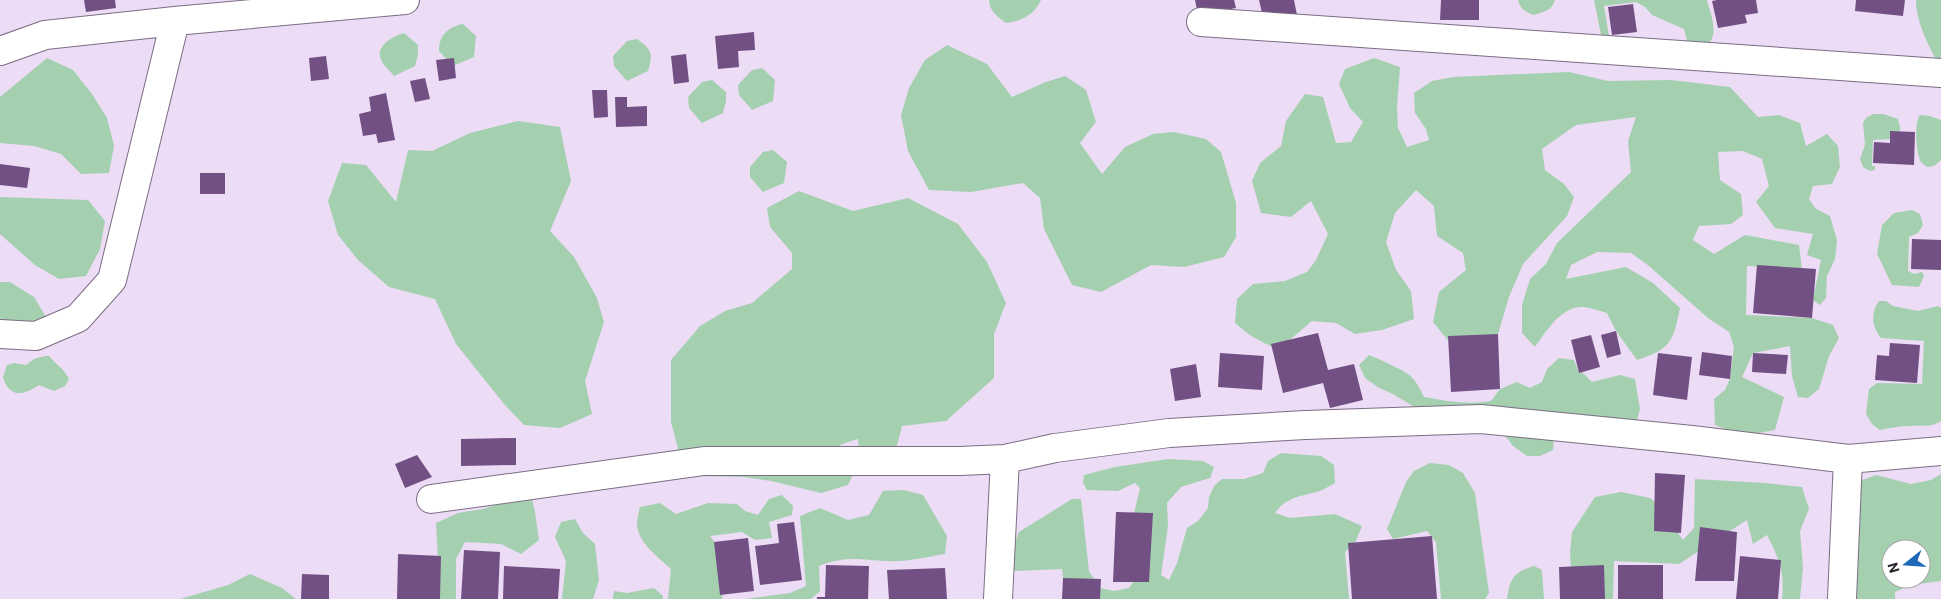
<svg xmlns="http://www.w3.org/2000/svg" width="1941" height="599" viewBox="0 0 1941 599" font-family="Roboto,sans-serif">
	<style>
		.green { fill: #a5d0b0; fill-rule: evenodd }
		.building { fill: #725084 }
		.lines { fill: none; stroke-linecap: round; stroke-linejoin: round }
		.minor-casing { stroke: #7b6d83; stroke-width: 30 }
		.minor { stroke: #fff; stroke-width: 28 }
	</style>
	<rect width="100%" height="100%" fill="#ecdcf5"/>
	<path class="green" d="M989 0H1041C1034 15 1022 21 1006 23 998 17 989 11 989 0Z
		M1518 0H1555C1552 11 1543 12 1533 15 1526 12 1520 9 1518 0Z
		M1594 0H1707C1710 12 1719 33 1709 43 1705 46 1699 48 1695 51L1689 48 1684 29 1652 15 1645 7 1636 2 1604 6 1609 36 1597 46 1601 35Z
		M1916 0H1941V59L1935 58C1926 40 1916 20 1916 0Z
		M463 24 476 36 474 57 453 66 439 51C439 35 448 27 463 24Z
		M404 33 418 45V54L415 66 394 76C390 71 383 65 381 60 375 46 393 36 404 33Z
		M637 39C652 49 653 54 648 71L627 81 614 66 613 56 627 41Z
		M947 45 987 64 1012 97 1046 82 1065 76 1086 90 1096 122 1080 143 1102 174 1125 147 1153 134 1174 132 1206 139 1221 152 1236 203V237L1224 257 1184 267 1151 265 1101 292 1072 285 1044 229 1040 198 1023 183 971 192 929 190 908 151 901 115 909 88 925 60Z
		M47 58 73 70 92 94 107 118 114 146 109 173 81 174 61 154 34 146 0 143V97Z
		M1374 58 1400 67 1397 107 1398 128 1407 147 1429 140 1426 129 1415 113 1414 93 1432 81 1453 77 1569 72 1608 81 1671 80 1730 87 1758 117 1779 115 1800 123 1806 146 1827 134 1838 146 1840 167 1832 184 1813 186 1809 199 1816 209 1830 216 1837 240 1835 259 1827 276 1826 298 1820 305 1813 300 1821 260 1807 255 1813 234 1775 228 1756 202 1769 186 1762 159 1743 151 1718 152 1720 180 1741 194 1743 215 1731 224 1699 226 1693 240 1714 254 1745 235 1799 245 1802 269 1747 266 1746 315 1812 318 1833 325 1839 338 1829 356 1819 389 1808 398 1798 397 1792 376 1790 346 1753 353 1742 377 1784 397 1775 430 1742 436 1715 425 1714 399 1725 390 1730 378 1734 347 1729 332 1708 318 1649 266 1631 253 1597 252 1571 265 1566 279 1626 267 1653 283 1680 308C1673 342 1671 349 1637 360L1616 331 1607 313C1600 311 1592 308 1584 307 1562 305 1546 331 1535 347L1522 333V305L1530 279 1546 264 1557 243 1631 172 1628 141 1636 117 1576 125 1542 149 1545 170 1564 184 1574 197 1567 216 1523 264 1509 297 1498 334 1475 349H1455L1433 322 1439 292 1466 270 1463 253 1437 236 1434 206 1416 190 1395 213 1386 242 1396 270 1411 291 1414 319 1382 330 1355 334 1336 323 1312 321 1278 350 1251 336 1235 323 1237 299 1253 284 1285 281 1307 272 1316 260 1328 234 1311 201 1291 217 1261 213 1252 181 1260 163 1281 146 1286 121 1305 94 1323 97 1336 143 1351 142 1363 122 1350 108 1339 84 1345 69Z
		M762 68 775 80 773 101 752 110 739 95 738 85 752 70Z
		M712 80 726 92V101L723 113 702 123 689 108 688 97 702 82Z
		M1873 114H1883L1898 119 1900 127V137C1890 140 1883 139 1873 140L1872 166H1875V170L1870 171 1863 167 1860 159 1865 145 1863 123 1866 118Z
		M1920 115 1930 116 1941 120V160L1934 166 1927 167C1925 165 1923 164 1921 162 1916 154 1914 122 1920 115Z
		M518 121 560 127 571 181 550 231 574 257 597 298 604 322 585 381 592 414 560 428 524 425 504 404 456 344 435 299 389 287 358 260 338 235 328 201 342 163 366 165 396 202 408 150 432 151 470 133Z
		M773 150 787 162 784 183 763 192 750 177V167L763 152Z
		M799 191 853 211 908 198 958 224 987 262 1006 303 994 334V378L946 421 902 426 893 461 861 467 858 439 842 444 826 454 853 474 848 485 821 493 771 481 744 477 696 476 680 456 671 422V360L700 326 725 311 752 303 792 269V253L770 227 767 208Z
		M0 197 88 200 105 221 100 249 86 276 59 279 35 265 0 234Z
		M1912 210 1920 214 1923 225 1918 233 1909 237 1908 271 1914 274 1922 272 1924 276 1919 287 1892 285 1877 254 1882 225 1894 213Z
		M0 282H10L34 297 49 322 21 329 0 318Z
		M1879 301H1886L1893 306 1918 311 1938 306 1941 308V421C1931 428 1920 425 1909 426 1899 426 1890 428 1880 430L1872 424 1866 414 1869 389 1877 383 1922 384 1924 341 1881 338C1872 327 1870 313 1879 301Z
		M1369 355C1379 359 1399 368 1408 374 1416 380 1420 389 1424 397 1446 401 1468 405 1491 401L1500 389 1517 382 1530 388 1542 382 1547 369 1559 358 1574 360 1579 373 1582 372 1592 382 1620 375 1635 379 1640 409 1636 424 1554 436 1553 450 1540 456H1527L1513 446 1503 433 1418 409 1393 394 1379 388 1365 378 1359 365Z
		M45 356H49C57 366 63 367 69 379L65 386 54 391 39 385C23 396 9 398 3 377L7 365 14 363 26 365 34 359Z
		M1281 453 1321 456 1334 465 1335 483C1329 486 1323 490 1317 492 1300 496 1285 498 1275 513L1290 518 1335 514 1362 526 1356 541 1345 552 1349 599H1066L1062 569 1013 571 1009 558 1019 532 1072 499H1081L1089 571 1100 588 1114 591 1129 588 1136 578 1132 522 1140 488 1135 483 1118 491 1087 490 1083 483 1084 475 1115 467 1168 459 1203 461 1214 467 1210 478 1181 487 1167 503 1168 526 1161 575 1169 580 1177 563 1187 528 1198 521 1208 508 1209 497 1214 486 1222 479H1244L1263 473 1268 461Z
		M1430 463 1449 465 1463 473 1475 493 1489 593 1485 599H1441L1436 542 1427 531 1393 539 1387 529 1406 482 1414 471Z
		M1941 474V581L1911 585 1895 592V599H1833L1860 481 1876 475 1911 484 1931 480ZM1891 549H1921V579H1891Z
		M1695 479 1765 483 1802 487 1809 509 1800 531 1803 568 1800 599H1782C1785 573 1779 558 1767 535L1753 544 1747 520 1679 564 1614 561 1613 599H1597L1571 567 1570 553 1572 532 1595 497 1621 492 1650 498 1665 509 1672 525 1683 540 1694 528Z
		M904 490 923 495 947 536 945 554C927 557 907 562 888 561 859 560 848 555 819 566L820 591 811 599H744L790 593 806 586 800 516 820 508 848 520 869 515 883 491Z
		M782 495 793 506 792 515 769 522 772 538 755 540 742 532 710 536 725 556V579L722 599H668L671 569C658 557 638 543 637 524 637 518 639 512 640 507L660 503 676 514 708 503 737 504 745 511 758 515 769 499Z
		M532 499 535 512 539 540 521 554 501 544 465 542 456 559V599H440L436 523 458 513 483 509 507 501Z
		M575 519 583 533 595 544 599 580 593 599H562L566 561 555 537 561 522Z
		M1534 566 1542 570 1544 599H1507C1510 578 1514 572 1534 566Z
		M250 574 282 588 296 599H180L228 585Z
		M654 588 663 596V599H613L614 591 627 593Z"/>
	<path class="building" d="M84 0H115L116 8 86 12Z
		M1195 0H1234L1236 8 1198 15Z
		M1259 0H1294L1298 20 1265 26Z
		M1441 0H1479V20H1440Z
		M1717 0H1756L1758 13 1745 15 1747 23 1718 28 1712 1Z
		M1856 0H1905L1903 16 1855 11Z
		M1633 4 1637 32 1612 35 1608 7Z
		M754 32 755 50 738 51 739 67 718 69 715 36Z
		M686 54 689 82 674 84 671 56Z
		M326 56 329 79 311 81 309 58Z
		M454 58 456 78 439 81 436 60Z
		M425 78 430 99 415 102 410 81Z
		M592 90H607L608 117 594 118Z
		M386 93 395 140 378 143 376 134 363 136 359 114 371 111 369 97Z
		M615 97H627V107L647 106V126L616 127Z
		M1890 131 1915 132 1914 165 1873 163 1874 142 1890 143Z
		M0 164 30 168 27 188 0 185Z
		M200 173H225V194H200Z
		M1912 239 1941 240V270L1911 269Z
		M1757 265 1816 269 1812 318 1753 313Z
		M1616 331 1621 354 1607 358 1601 335Z
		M1318 333 1328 370 1354 364 1363 400 1330 408 1323 383 1283 393 1271 344Z
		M1498 334 1500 389 1451 392 1448 336Z
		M1591 335 1600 367 1579 373 1571 340Z
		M1890 343 1920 345 1917 383 1875 380 1877 355 1889 356Z
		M1702 352 1732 356 1730 379 1699 375Z
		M1220 353 1264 356 1262 390 1218 387Z
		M1658 353 1692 357 1687 400 1653 395Z
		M1753 353 1788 355 1786 374 1752 372Z
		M1196 364 1201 397 1175 401 1170 369Z
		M516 438V465L461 466V439Z
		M417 455 432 477 405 488 395 464Z
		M1655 473 1685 475 1681 533 1654 531Z
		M1116 512 1153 513 1149 582H1113Z
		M794 522 802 580 760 585 755 546 779 543 777 524Z
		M1700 527 1737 532 1734 581H1695Z
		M1432 536 1437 599H1352L1348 543Z
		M748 538 754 591 720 595 714 542Z
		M464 550 500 552 498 599H461Z
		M398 554 441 556 440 599H397Z
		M1740 556 1781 560 1778 599H1736Z
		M826 565 869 566 868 599H817V597H825Z
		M1604 565 1605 599H1560L1559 567Z
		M1618 565H1663V599H1618Z
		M504 566 560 569 558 599H503Z
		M945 568 947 599H889L887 570Z
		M302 574 329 575V599H301Z
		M1063 578 1101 579 1100 599H1062Z"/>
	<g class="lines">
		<defs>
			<path id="minor" d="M1201 22 1941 73
				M0 51 45 35 175 21 405 0
				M0 334 36 336 78 318 112 280 175 21
				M431 499 704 461H960L1005 459 1055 448 1169 433 1305 425 1481 419 1692 440 1848 459 1941 451
				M998 599 1005 459
				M1842 599 1848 459"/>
		</defs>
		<use href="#minor" class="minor-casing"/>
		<use href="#minor" class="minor"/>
	</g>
	<g transform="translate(1906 564) rotate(253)"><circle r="24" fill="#ffffff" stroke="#a9a7aa"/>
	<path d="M0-4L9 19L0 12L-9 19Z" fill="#1e68b8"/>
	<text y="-8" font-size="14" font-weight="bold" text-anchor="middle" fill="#28222b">N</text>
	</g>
</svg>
